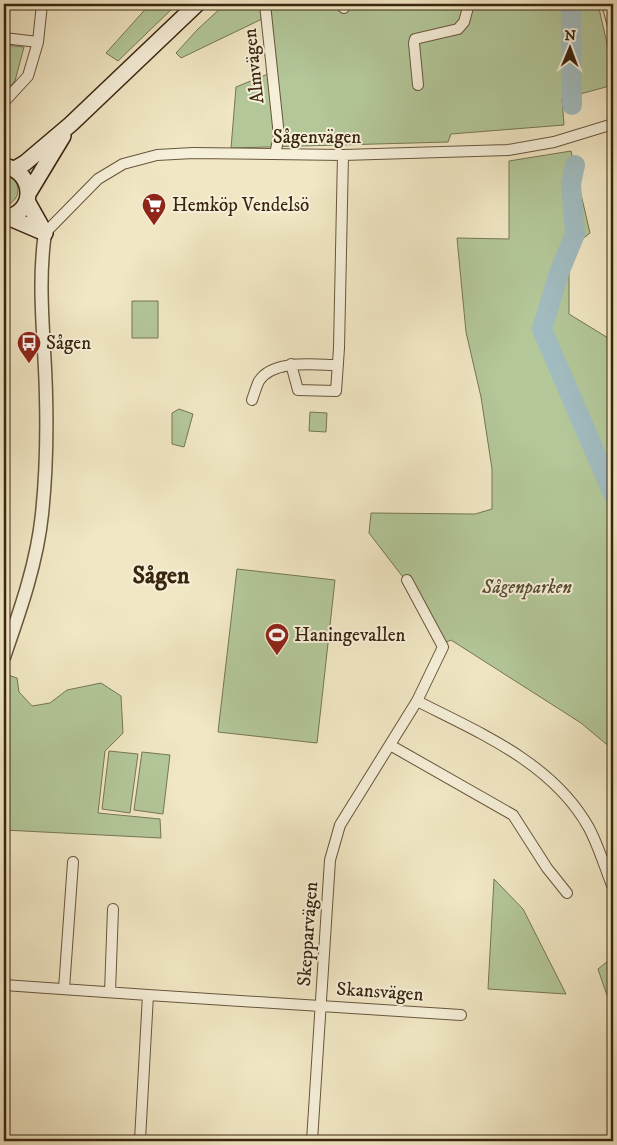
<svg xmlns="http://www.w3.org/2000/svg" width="617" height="1145" viewBox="0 0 617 1145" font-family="'IM FELL DW Pica',serif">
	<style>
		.green { fill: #b3c799; stroke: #767654 }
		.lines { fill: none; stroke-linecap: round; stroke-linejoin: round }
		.river { stroke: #a1bcc0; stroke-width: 20 }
		.minor-casing { stroke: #68563c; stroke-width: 12 }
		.tertiary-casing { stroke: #68563c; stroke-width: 15 }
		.secondary-casing { stroke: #3a250f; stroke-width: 18 }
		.minor { stroke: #f6efd9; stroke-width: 10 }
		.tertiary { stroke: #f6efd9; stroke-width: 12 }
		.secondary { stroke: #f6efd9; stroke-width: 15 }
		.labels { text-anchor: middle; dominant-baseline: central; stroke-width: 4; stroke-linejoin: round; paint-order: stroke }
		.street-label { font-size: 19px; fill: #3a250f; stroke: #f6efd9 }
		.poi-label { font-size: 19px; fill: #3a250f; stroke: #f6efd9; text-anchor: start }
		.park-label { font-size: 19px; font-style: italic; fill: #584e32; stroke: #f6efd9 }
		.district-label { font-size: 24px; font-weight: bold; fill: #3a250f; stroke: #f6efd9 }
	</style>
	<rect width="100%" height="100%" fill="#f1e7c4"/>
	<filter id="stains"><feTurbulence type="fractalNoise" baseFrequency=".004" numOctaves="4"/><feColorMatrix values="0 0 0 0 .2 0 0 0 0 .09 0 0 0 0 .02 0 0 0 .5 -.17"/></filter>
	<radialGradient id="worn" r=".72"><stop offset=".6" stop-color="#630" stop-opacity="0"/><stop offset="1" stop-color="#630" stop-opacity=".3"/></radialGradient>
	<path class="green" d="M150 4H177L118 61 106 53Z
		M225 4H598L613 70V85L562 99 564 125 451 134 448 142 231 148 236 87 268 74 262 19 181 58 176 53 198 29Z
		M4 45 24 47 15 81 4 92Z
		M571 151 590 233 569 250V314L613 341V752L611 748 581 723 451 640 444 643 419 598 369 533 371 513 475 514 492 509V469L481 397 466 332 457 238 509 239V161Z
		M4 175C22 178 23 200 5 206H4Z
		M132 301H158V338H132Z
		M179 409 193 414 184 447 172 444V413Z
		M310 412 327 413 326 432 309 431Z
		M237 569 335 580 317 743 218 732Z
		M8 675 17 678 19 692 32 706 50 703 67 690 101 683 121 696 123 733 105 751 98 813 160 819 161 838 4 830V685Z
		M109 751 138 754 130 813 102 809Z
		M142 752 170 755 163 814 134 810Z
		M494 879 523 909 566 994 488 989Z
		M613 957V1013L598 969Z"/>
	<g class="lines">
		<path class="river" d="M571 4 572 105
			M575 165 571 184 575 234 559 273 542 329 613 494"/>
		<defs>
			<path id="minor" d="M265 4 279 136 275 154
				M340 4 344 8
				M607 4 613 26
				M4 38 38 42
				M418 85 414 43 415 39 458 29 464 22 469 4
				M4 102 28 76 38 42 42 4
				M45 233 98 179 123 164 157 155 193 153 343 155 508 150 554 142 613 124
				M291 364 298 390 336 391 339 348 343 155
				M252 400C254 395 256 387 259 381 273 359 315 365 338 365
				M417 701C480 733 553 763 589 828 599 847 605 868 613 888
				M390 745 513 815 547 868 567 893
				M4 985 148 995 461 1015
				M64 989 73 862
				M110 992 113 909
				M140 1140 148 995
				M312 1141 330 860 340 825 417 701 443 647 407 580"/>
			<path id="tertiary" d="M4 657C20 611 37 563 42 514 46 476 47 435 46 396 45 342 37 287 45 233"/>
			<path id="secondary" d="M4 166C36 172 36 214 4 218
				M15 169 25 163 71 124 197 4
				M28 194 63 136
				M27 201 45 233
				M10 218 45 233"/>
		</defs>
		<use href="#minor" class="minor-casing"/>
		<use href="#tertiary" class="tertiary-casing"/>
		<use href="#secondary" class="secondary-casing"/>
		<use href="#minor" class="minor"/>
		<use href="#tertiary" class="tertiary"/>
		<use href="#secondary" class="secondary"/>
	</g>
	<defs>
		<symbol id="supermarket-pin" viewBox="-11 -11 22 30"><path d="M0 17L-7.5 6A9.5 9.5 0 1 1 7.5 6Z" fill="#8f2418" stroke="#f6efd9"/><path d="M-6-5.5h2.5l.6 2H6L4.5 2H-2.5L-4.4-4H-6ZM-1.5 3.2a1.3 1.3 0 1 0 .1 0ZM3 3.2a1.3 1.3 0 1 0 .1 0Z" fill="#fff"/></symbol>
		<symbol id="bus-pin" viewBox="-11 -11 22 30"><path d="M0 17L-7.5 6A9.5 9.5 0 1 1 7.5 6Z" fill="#8f2418" stroke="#f6efd9"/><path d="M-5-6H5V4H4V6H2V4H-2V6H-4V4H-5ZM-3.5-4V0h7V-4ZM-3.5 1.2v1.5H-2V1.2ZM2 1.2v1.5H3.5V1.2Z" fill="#fff"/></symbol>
		<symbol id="stadium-pin" viewBox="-11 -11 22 30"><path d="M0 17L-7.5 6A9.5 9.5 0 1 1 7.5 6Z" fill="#8f2418" stroke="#f6efd9"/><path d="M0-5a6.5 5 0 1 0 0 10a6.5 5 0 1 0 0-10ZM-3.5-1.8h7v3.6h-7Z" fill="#fff"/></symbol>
	</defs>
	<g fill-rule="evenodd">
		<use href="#supermarket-pin" x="140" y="191" width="28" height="38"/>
		<use href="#bus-pin" x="15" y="329" width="28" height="38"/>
		<use href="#stadium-pin" x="263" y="621" width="28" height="38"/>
	</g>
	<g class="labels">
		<g class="street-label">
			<text transform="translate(254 66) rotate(-96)">Almvägen</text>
			<text x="317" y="137">Sågenvägen</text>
			<text transform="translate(308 934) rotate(-86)">Skepparvägen</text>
			<text transform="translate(380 992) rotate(4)">Skansvägen</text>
		</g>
		<g class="poi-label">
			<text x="172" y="205">Hemköp Vendelsö</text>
			<text x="46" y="343">Sågen</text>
			<text x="294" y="635">Haningevallen</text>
		</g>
		<g class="park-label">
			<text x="527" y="587">Sågenparken</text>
		</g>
		<g class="district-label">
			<text x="161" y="576">Sågen</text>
		</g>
	</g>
	<rect width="617" height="1145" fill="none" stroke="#f1e7c4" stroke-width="20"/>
	<rect x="5" y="5" width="607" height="1135" fill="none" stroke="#3a250f" stroke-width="2.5"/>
	<rect x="10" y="10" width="597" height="1125" fill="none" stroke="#3a250f"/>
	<g transform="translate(570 48) rotate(1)" stroke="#f6efd9" stroke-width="4" paint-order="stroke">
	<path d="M0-4L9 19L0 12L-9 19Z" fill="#3a250f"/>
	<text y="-8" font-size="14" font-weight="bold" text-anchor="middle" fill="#3a250f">N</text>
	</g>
	<rect width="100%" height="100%" filter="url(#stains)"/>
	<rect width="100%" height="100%" fill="url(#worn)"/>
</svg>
